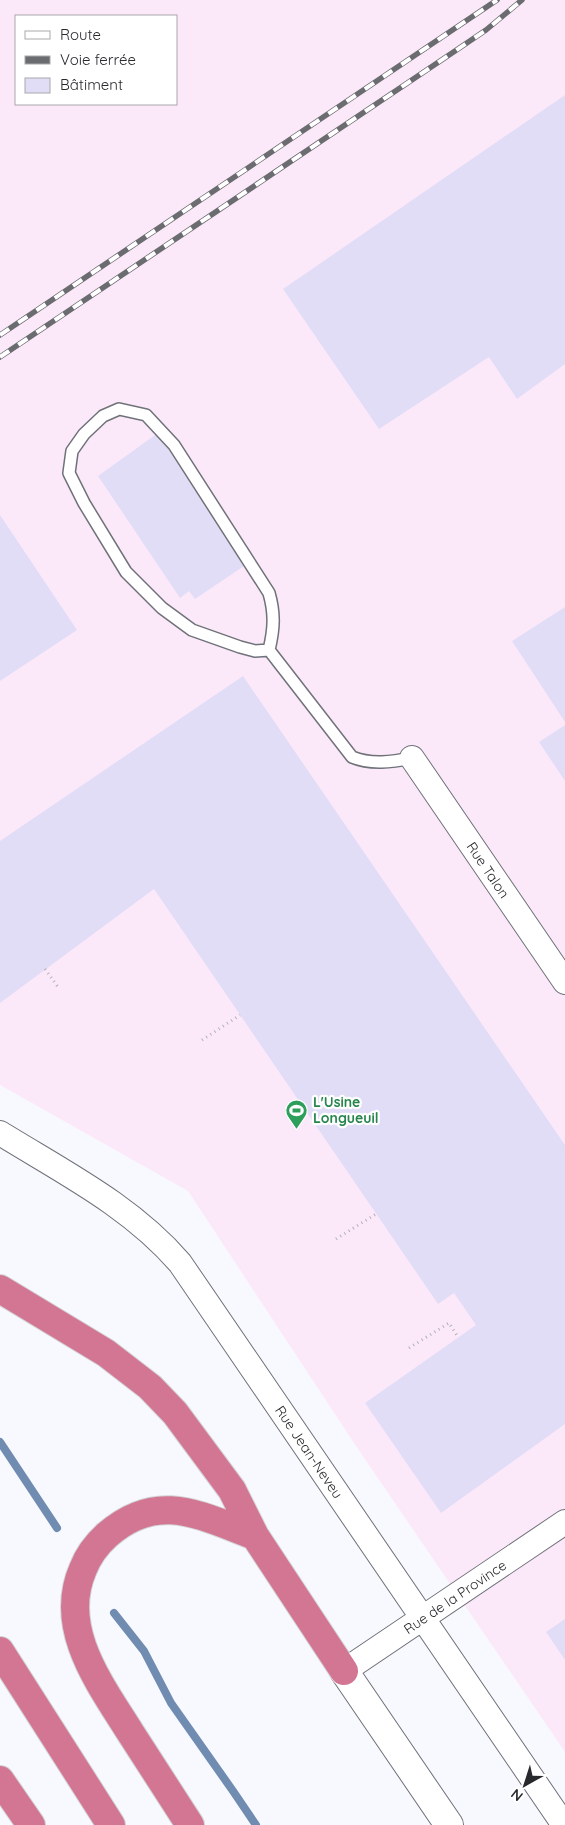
<svg xmlns="http://www.w3.org/2000/svg" width="565" height="1825" viewBox="0 0 565 1825" font-family="Quicksand,sans-serif">
	<style>
		.industrial { fill: #fbe9fa; fill-rule: evenodd }
		.lines { fill: none; stroke-linecap: round; stroke-linejoin: round }
		.stream { stroke: #718cb1; stroke-width: 8 }
		.building { fill: #e2ddf6 }
		.service-casing { stroke: #70727a; stroke-width: 14 }
		.minor-casing { stroke: #70727a; stroke-width: 26 }
		.tertiary-casing { stroke: #70727a; stroke-width: 30 }
		.motorway-casing { stroke: #d4d4d5; stroke-width: 30 }
		.path { stroke: #b1b2b6; stroke-width: 3; stroke-dasharray: 1 4; stroke-linecap: butt }
		.service { stroke: #fff; stroke-width: 11 }
		.minor { stroke: #fff; stroke-width: 24 }
		.tertiary { stroke: #fff; stroke-width: 28 }
		.motorway { stroke: #d37693; stroke-width: 28 }
		.rail-casing { stroke: #6b6c70; stroke-width: 5.5 }
		.rail { stroke: #fff; stroke-width: 4; stroke-dasharray: 11; stroke-linecap: butt }
		.labels { text-anchor: middle; dominant-baseline: central; stroke-width: 4.5; stroke-linejoin: round; paint-order: stroke }
		.street-label { font-size: 14px; fill: #28292c; stroke: #fff }
		.leisure-label { font-size: 14px; font-weight: bold; fill: #27864d; stroke: #fff; text-anchor: start }
	</style>
	<rect width="100%" height="100%" fill="#f8f9fe"/>
	<path class="industrial" d="M0 0H565V1752L358 1449 188 1191 0 1085ZM16 16H176V104H16Z"/>
	<g class="lines">
		<path class="stream" d="M0 1442 57 1528
			M114 1613 144 1651 171 1703 233 1791 256 1825"/>
	</g>
	<path class="building" d="M565 95V364L517 399 489 357 379 429 283 289Z
		M158 433 244 566 195 599 189 591 180 598 98 476Z
		M0 515 77 630 0 681Z
		M565 607V722L512 641Z
		M243 676 565 1145V1424L441 1513 365 1403 476 1325 454 1293 438 1304 154 889 0 1003V841Z
		M565 725V781L539 742Z
		M565 1619V1660L546 1632Z"/>
	<g class="lines">
		<defs>
			<path id="service" d="M269 650C274 629 275 614 269 593L174 445 146 415 119 409 103 416 84 434 72 451 69 473 84 503 126 572 162 608 192 630 240 647 255 651 269 650 352 757C371 765 392 762 412 758"/>
			<path id="minor" d="M412 758 565 982
				M0 1133C63 1172 131 1206 180 1263L564 1825
				M344 1671 565 1522"/>
			<path id="tertiary" d="M344 1671 449 1825"/>
			<path id="motorway" d="M0 1289 106 1353 150 1387 175 1413 232 1490 255 1536 344 1671
				M0 1651 111 1825
				M0 1780 31 1825
				M190 1825C170 1794 150 1763 130 1732 100 1684 57 1628 83 1569 88 1556 97 1544 107 1535 158 1490 201 1516 255 1536"/>
		</defs>
		<use href="#service" class="service-casing"/>
		<use href="#minor" class="minor-casing"/>
		<use href="#tertiary" class="tertiary-casing"/>
		<use href="#motorway" class="motorway-casing"/>
		<path class="path" d="M45 969 58 987
			M202 1040 240 1015
			M336 1239 376 1214
			M409 1348 449 1323 458 1337"/>
		<use href="#service" class="service"/>
		<use href="#minor" class="minor"/>
		<use href="#tertiary" class="tertiary"/>
		<use href="#motorway" class="motorway"/>
		<defs>
			<path id="rail" d="M0 335 497 0
				M0 357 455 51 486 30 522 0"/>
		</defs>
		<use href="#rail" class="rail-casing"/>
		<use href="#rail" class="rail"/>
	</g>
	<defs>
		<symbol id="stadium-pin" viewBox="-11 -11 22 30"><path d="M0 17L-7.5 6A9.5 9.5 0 1 1 7.5 6Z" fill="#2e9e5b" stroke="#fff"/><path d="M0-5a6.5 5 0 1 0 0 10a6.5 5 0 1 0 0-10ZM-3.5-1.8h7v3.6h-7Z" fill="#fff"/></symbol>
	</defs>
	<g fill-rule="evenodd">
		<use href="#stadium-pin" x="284" y="1098" width="25" height="34"/>
	</g>
	<g class="labels">
		<g class="street-label">
			<text transform="translate(488 870) rotate(56)">Rue Talon</text>
			<text transform="translate(309 1452) rotate(56)">Rue Jean-Neveu</text>
			<text transform="translate(455 1597) rotate(-34)">Rue de la Province</text>
		</g>
		<g class="leisure-label">
			<text x="313" y="1102">L'Usine<tspan x="313" dy="16">Longueuil</tspan></text>
		</g>
	</g>
	<rect x="15" y="15" width="162" height="90" fill="#ffffff" stroke="#a9a9ab"/>
	<rect x="25" y="31" width="25" height="8" fill="#ffffff" stroke="#a9a9ab"/>
	<text x="60" y="40" font-size="15" fill="#28292c">Route</text>
	<rect x="25" y="56" width="25" height="8" fill="#6b6c70" stroke="#a9a9ab"/>
	<text x="60" y="65" font-size="15" fill="#28292c">Voie ferrée</text>
	<rect x="25" y="78" width="25" height="15" fill="#e2ddf6" stroke="#a9a9ab"/>
	<text x="60" y="90" font-size="15" fill="#28292c">Bâtiment</text>
	<g transform="translate(525 1785) rotate(219)" stroke="#ffffff" stroke-width="4" paint-order="stroke">
	<path d="M0-4L9 19L0 12L-9 19Z" fill="#28292c"/>
	<text y="-8" font-size="14" font-weight="bold" text-anchor="middle" fill="#28292c">N</text>
	</g>
</svg>
